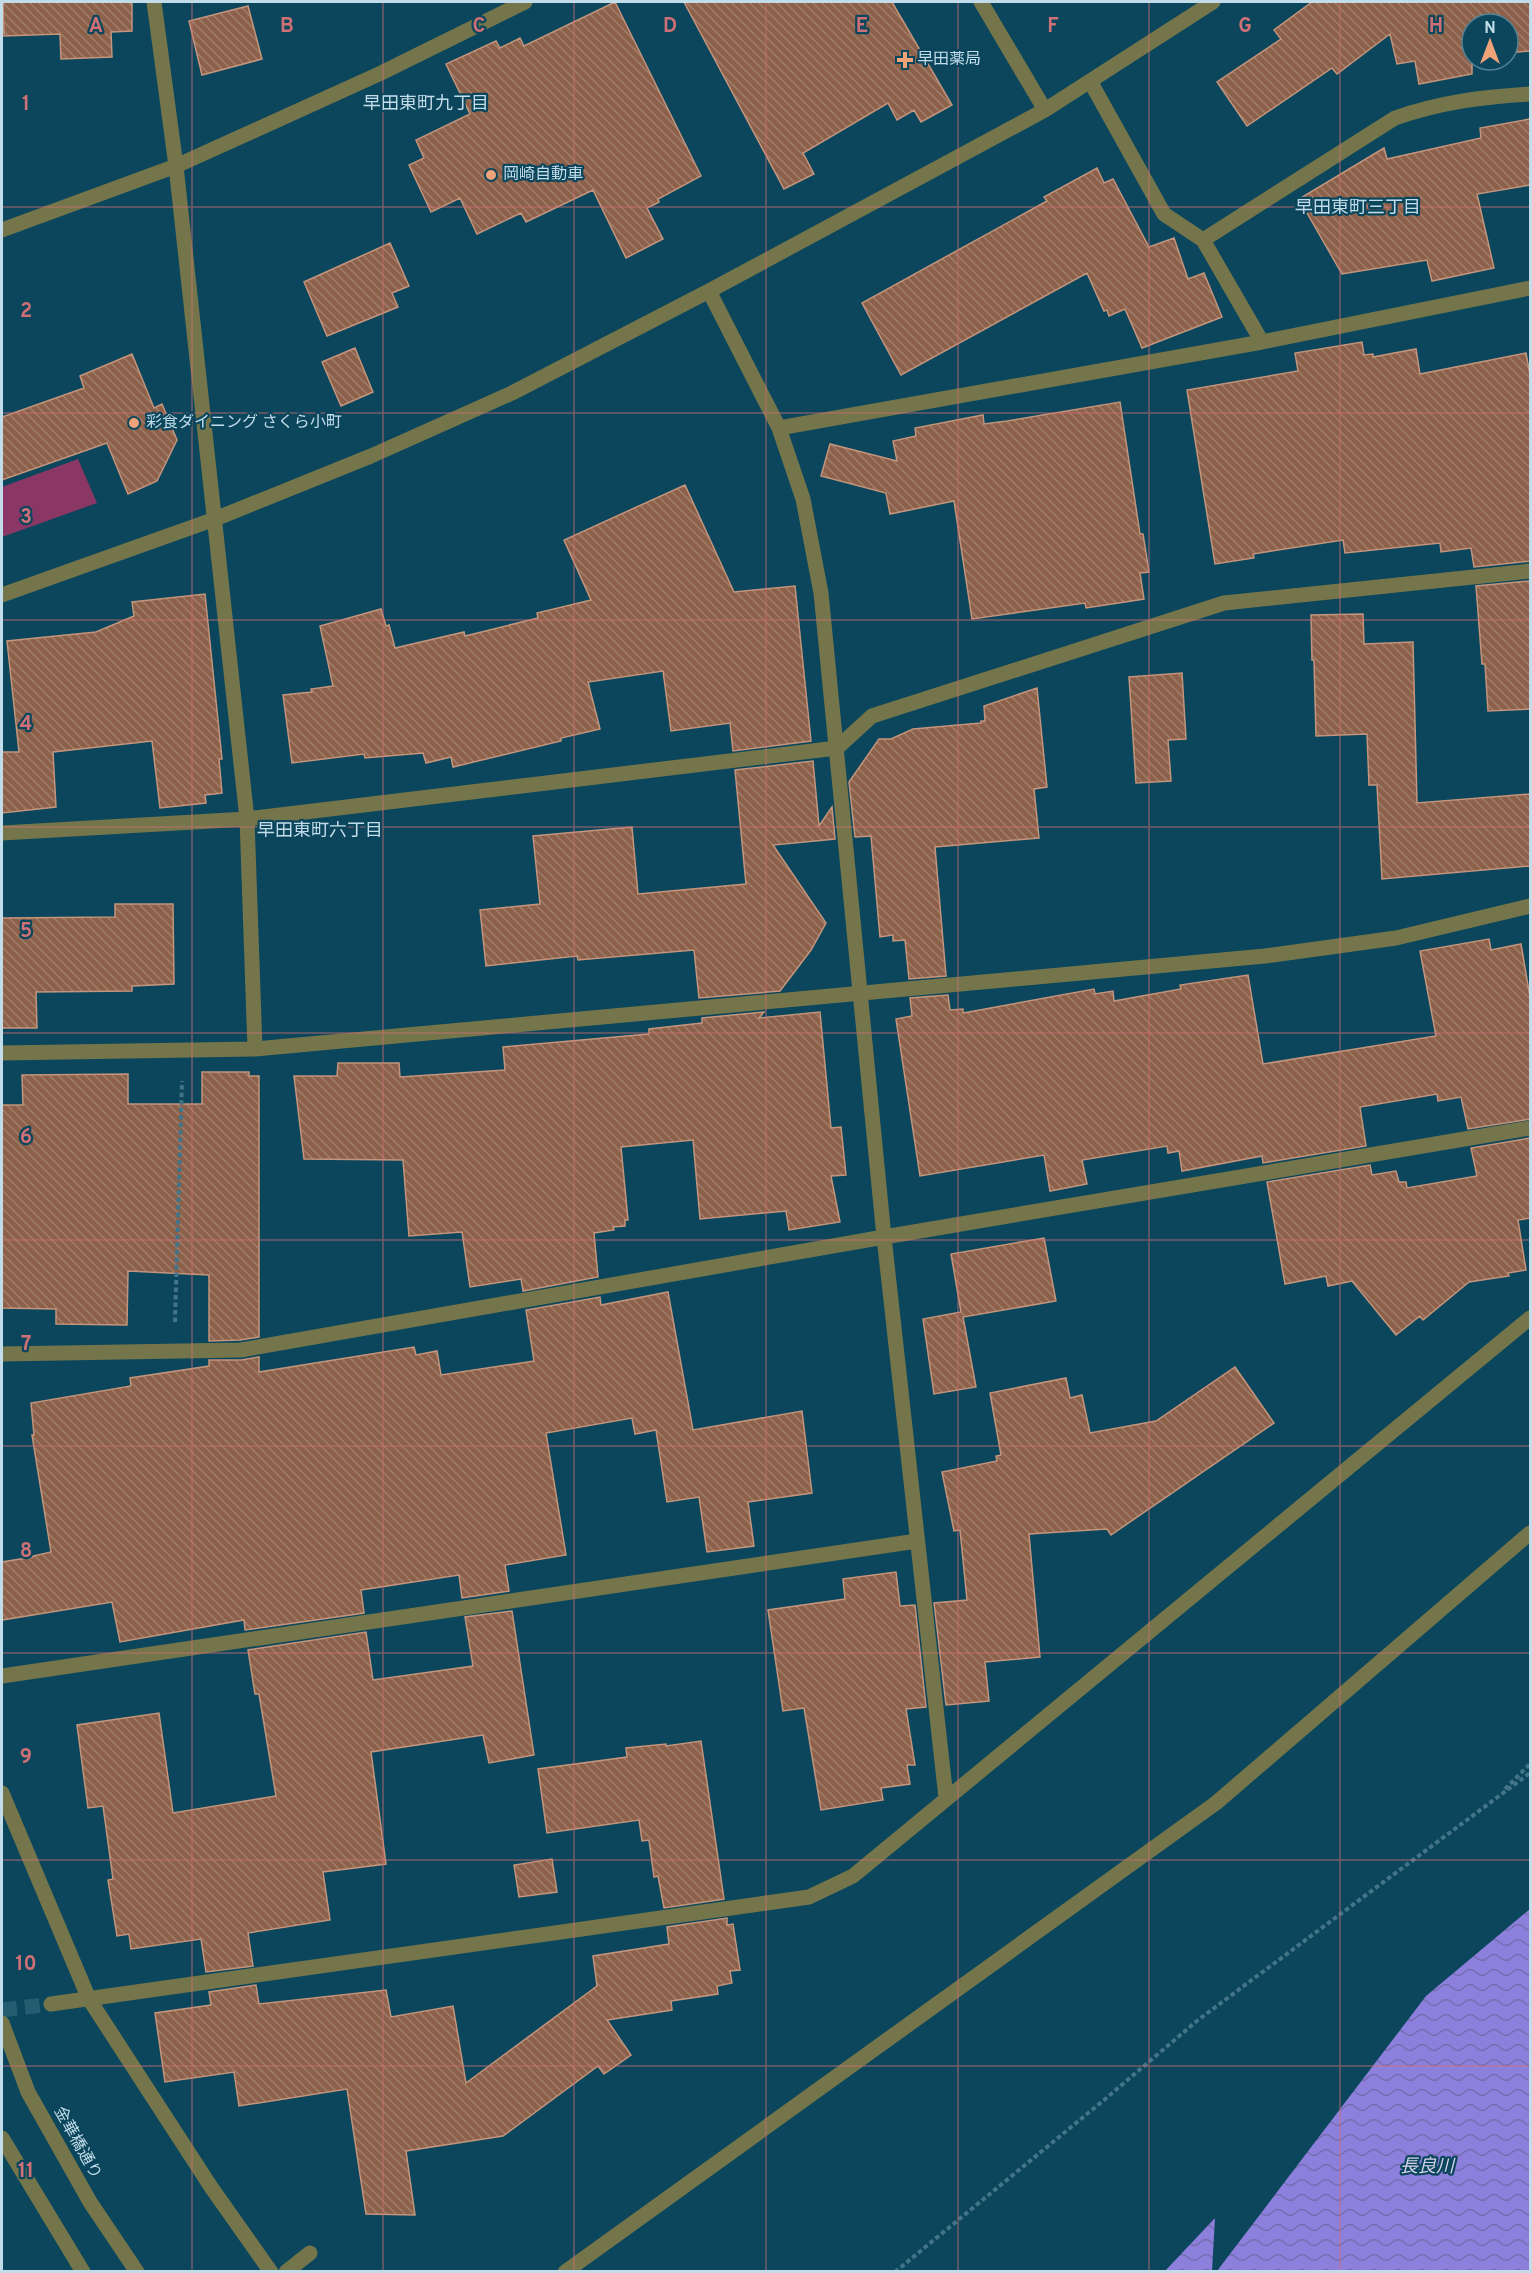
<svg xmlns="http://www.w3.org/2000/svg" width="1532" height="2273" viewBox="0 0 1532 2273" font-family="Overpass,'Noto Sans JP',sans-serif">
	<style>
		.grass { fill: #8b3766 }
		.water { fill: url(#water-waves) }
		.building { fill: url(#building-back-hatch); stroke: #c4957c; stroke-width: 1.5 }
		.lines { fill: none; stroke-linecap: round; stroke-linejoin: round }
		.minor-tunnel { stroke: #265c71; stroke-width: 15; stroke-dasharray: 15 8; stroke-linecap: butt }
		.path { stroke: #437487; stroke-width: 4; stroke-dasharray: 4.5 3; stroke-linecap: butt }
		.minor { stroke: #74754a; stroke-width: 15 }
		.grid { fill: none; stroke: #ce7075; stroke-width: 1.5; stroke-opacity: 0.55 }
		.poi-dot { fill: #f0a279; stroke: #0b465c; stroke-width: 2 }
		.labels { text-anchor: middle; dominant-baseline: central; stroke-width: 4.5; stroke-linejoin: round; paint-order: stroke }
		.poi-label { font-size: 16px; fill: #c2dce9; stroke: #0b465c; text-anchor: start }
		.street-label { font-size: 16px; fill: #c2dce9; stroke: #0b465c }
		.neighbourhood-label { font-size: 18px; fill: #c2dce9; stroke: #0b465c }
		.water-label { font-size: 18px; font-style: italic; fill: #d5d4ec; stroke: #0b465c }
		.grid-label { font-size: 20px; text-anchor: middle; font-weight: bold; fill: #ce7075; stroke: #0b465c; stroke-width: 4.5; stroke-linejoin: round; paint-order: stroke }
	</style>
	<defs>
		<pattern id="water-waves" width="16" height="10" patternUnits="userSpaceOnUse" patternTransform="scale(1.5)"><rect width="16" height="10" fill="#8d80dc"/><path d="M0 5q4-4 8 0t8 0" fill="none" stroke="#746daf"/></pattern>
		<pattern id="building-back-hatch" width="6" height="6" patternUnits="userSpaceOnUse" patternTransform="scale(1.5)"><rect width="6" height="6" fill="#8c6049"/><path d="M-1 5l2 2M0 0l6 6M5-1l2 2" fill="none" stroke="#9f7e6c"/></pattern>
	</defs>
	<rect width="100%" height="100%" fill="#0b465c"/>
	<path class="grass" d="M78 459 97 503 2 537V487Z"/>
	<path class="water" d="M1530 1909V2271H1217L1426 1996Z
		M1215 2218 1212 2271H1165Z"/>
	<path class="building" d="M3 2H132V31L111 32 112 57 61 59 60 34 4 36Z
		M615 2 701 176 658 199 659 202 647 208 663 239 626 258 593 190 526 222 521 213 477 234 460 198 431 212 409 165 424 158 416 140 470 114 446 64 496 41 500 48 520 38 524 46Z
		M684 2H892L952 105 921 122 914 110 897 120 888 103 803 153 814 174 784 189Z
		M1312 2H1530V51L1508 53V24H1472V74L1419 84 1415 61 1397 64 1390 34 1337 74 1332 68 1247 126 1217 82 1281 39 1274 30Z
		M248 6 262 59 202 75 189 21Z
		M1530 119V185L1477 194 1494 268 1432 281 1427 260 1342 274 1299 199 1384 148 1387 159 1481 138 1480 128Z
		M1097 168 1104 183 1113 179 1149 247 1174 238 1188 279 1204 273 1222 317 1142 348 1125 309 1109 316 1107 310 1104 311 1087 273 901 375 862 303 1047 201 1044 197Z
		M390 243 409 286 392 293 398 307 327 336 304 282Z
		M1362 342 1364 355 1373 354V357L1416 349 1420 374 1526 353 1530 375V561L1474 567 1471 548 1441 552 1440 543 1345 553 1343 540 1253 554 1254 558 1215 564 1187 390 1298 371 1295 353Z
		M355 348 373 392 341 406 322 362Z
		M132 354 154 408 162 404 177 440 157 481 128 494 107 443 2 480V417L84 388 80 376Z
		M1120 402 1140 534H1143L1149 572 1140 573 1144 599 1086 608 1085 603 972 619 954 501 890 514 886 493 821 476 830 444 897 461 893 441 916 436 915 428 983 415 984 424 1007 421Z
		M685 485 734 592 795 586 811 741 733 751 730 723 671 731 663 671 588 682 600 729 561 738V741L453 767 451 757 426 763 423 753 365 758 364 754 292 763 283 695 312 692 311 689 333 686 320 626 381 609 386 626 389 625 395 648 464 632 465 636 538 618 537 613 591 600 564 540Z
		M1530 581V709L1488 711 1485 664H1482L1476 586Z
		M205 594 222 759H219L222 793 205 795 206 803 160 808 152 741 53 752 56 807 2 813V752H19L7 641 96 632 134 616 132 602Z
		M1363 614 1364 644 1413 642 1417 803 1530 794V866L1382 879 1377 785H1369L1367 734 1316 736 1314 660H1312L1311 615Z
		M1182 673 1186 739 1168 740 1171 781 1136 783 1129 677Z
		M1037 688 1047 787 1034 789 1039 838 935 847 946 976 909 979 905 940 893 941V935L880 937 871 836 855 837 849 782 879 739H891L913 729 981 723V721H985L984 706Z
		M813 761 819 826 832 807 835 839 773 845 826 923 811 950 780 991 699 998 694 950 578 960 577 956 486 966 480 910 540 904 533 836 632 827 638 894 746 884 735 770Z
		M115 904H173L174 984 132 986V991L36 992 37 1028H2V918L115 917Z
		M1489 939 1491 950 1521 944 1530 997V1119L1468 1129 1461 1097 1438 1101 1437 1094 1360 1107 1366 1146 1263 1163 1262 1156 1182 1171 1179 1151 1168 1153 1167 1146 1082 1160 1087 1184 1050 1191 1044 1155 920 1176 896 1019 912 1016 910 998 948 995 950 1010 963 1009V1013L1094 989 1095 994 1113 991 1114 1001 1181 989 1180 985 1248 975 1263 1064 1436 1036 1420 951Z
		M764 1012 759 1018 820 1012 831 1128 841 1127 846 1175 831 1176 840 1222 789 1230 786 1211 700 1219 693 1140 621 1147 628 1220H625V1226L613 1227 614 1230 594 1233 598 1277 523 1291 521 1279 470 1287 462 1232 409 1236 403 1160 304 1159 294 1076H337L338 1063H399L400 1077 505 1070 503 1047 649 1034V1029L702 1023V1018Z
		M202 1072H249V1076H259V1337L240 1340 209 1341V1275L128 1271 127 1325 56 1324V1309L2 1308V1105H23L22 1075 128 1074V1104H202Z
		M1530 1138V1218L1518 1220 1526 1270 1508 1273 1509 1276 1469 1282 1423 1320 1420 1316 1396 1335 1352 1281 1328 1286 1326 1276 1285 1284 1267 1182 1370 1165 1372 1175 1396 1171 1399 1182H1406L1407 1188 1477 1176 1471 1148Z
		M1044 1238 1056 1301 963 1317 976 1387 934 1394 923 1319 961 1312 951 1254Z
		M668 1292 693 1430 802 1411 812 1493 748 1502 754 1546 707 1552 699 1497 667 1502 656 1430 635 1434 632 1418 546 1433 566 1555 505 1565 509 1591 462 1598 459 1575 361 1590 364 1613 245 1630 244 1620 120 1642 112 1602 2 1620V1562L33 1557V1556L51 1552 32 1435H34L31 1403 131 1386 130 1378 209 1366V1360H241L259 1357V1372L414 1347 416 1355 437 1351 441 1375 534 1361 526 1310 600 1297 601 1305Z
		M1235 1367 1274 1423 1111 1535 1107 1529 1029 1534 1040 1657 985 1662 989 1701 946 1705 934 1603 967 1600 960 1530 954 1531 942 1472 997 1461 996 1456 1001 1455 990 1393 1066 1378 1070 1398 1082 1395 1090 1433 1156 1421Z
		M896 1572 900 1606 915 1605 926 1707 906 1709 915 1765H907L910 1784 881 1788 883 1800 821 1810 804 1708 783 1711 768 1610 845 1599 843 1579Z
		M512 1611 534 1755 489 1763 483 1735 371 1752 386 1864 323 1872 330 1920 248 1933 253 1966 206 1972 201 1939 131 1949 129 1934 117 1936 108 1880 113 1879 103 1806 88 1808 77 1725 159 1713 173 1813 276 1796 259 1694H255L248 1650 366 1632 373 1680 473 1666 465 1617Z
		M701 1741 724 1899 664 1908 658 1876 654 1877 649 1840 642 1841 639 1820 547 1833 538 1769 627 1757 626 1748 666 1744V1746Z
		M552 1859 557 1892 519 1897 514 1865Z
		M727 1918V1925L733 1924 740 1970 730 1971 732 1983 717 1986 718 1994 671 2001 672 2010 607 2020 631 2055 604 2074 598 2066 503 2136 406 2151 415 2215 366 2214 347 2089 239 2106 234 2072 165 2082 155 2013 211 2005 209 1992 256 1985 259 2004 386 1990 391 2017 453 2006 466 2083 597 1986 593 1956 669 1944 667 1927Z"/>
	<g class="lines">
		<path class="minor-tunnel" d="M2 2010 51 2004"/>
		<path class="path" d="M175 1322 182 1081
			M1505 1789 1530 1764
			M895 2272 1104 2100 1198 2020 1530 1773"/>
		<path class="minor" d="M154 2 176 166 247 819 255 1049
			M981 2 1045 110
			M1090 81 1164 214 1203 240
			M2 230 176 166 379 74 525 2
			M1262 342 1203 240 1395 118C1441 102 1482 97 1530 94
			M779 428 1262 342 1530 288
			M2 595 215 519 371 456 512 393 709 291 1045 110 1213 2
			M2 833 247 819 837 748 872 716 1224 603 1530 571
			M2 1053 255 1049 1265 956 1396 938 1530 906
			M2 1354 241 1350 884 1237 821 593 803 499 779 428 709 291
			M2 1676 917 1541
			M2 1793 89 1999 211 2187 271 2272
			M946 1798 884 1237 1530 1128
			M51 2004 809 1897 853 1876 1530 1318
			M2 2023 28 2092 90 2202 137 2272
			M2 2138 83 2272
			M286 2272 310 2253
			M565 2272 1216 1803 1530 1533"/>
	</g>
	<path class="grid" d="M192 2V2272M383 2V2272M574 2V2272M766 2V2272M958 2V2272M1149 2V2272M1340 2V2272M2 207H1530M2 413H1530M2 620H1530M2 827H1530M2 1033H1530M2 1240H1530M2 1446H1530M2 1653H1530M2 1860H1530M2 2066H1530"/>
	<g class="poi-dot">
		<path d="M902 51h6v6h6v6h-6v6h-6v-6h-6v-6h6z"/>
		<circle cx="491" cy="175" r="6"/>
		<circle cx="134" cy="423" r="6"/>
	</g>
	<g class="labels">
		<g class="poi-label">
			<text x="917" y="60">早田薬局</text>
			<text x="503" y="175">岡崎自動車</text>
			<text x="146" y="423">彩食ダイニング さくら小町</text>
		</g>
		<g class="street-label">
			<text transform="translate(77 2143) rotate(61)">金華橋通り</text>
		</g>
		<g class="neighbourhood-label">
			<text x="426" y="104">早田東町九丁目</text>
			<text x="1358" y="208">早田東町三丁目</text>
			<text x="320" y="831">早田東町六丁目</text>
		</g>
		<g class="water-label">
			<text x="1427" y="2167">長良川</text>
		</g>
	</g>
	<g class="grid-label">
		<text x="96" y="32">A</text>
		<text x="287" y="32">B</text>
		<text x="479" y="32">C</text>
		<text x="670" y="32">D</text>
		<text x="862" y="32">E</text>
		<text x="1053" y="32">F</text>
		<text x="1245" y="32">G</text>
		<text x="1436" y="32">H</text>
		<text x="26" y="110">1</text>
		<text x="26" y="317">2</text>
		<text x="26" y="523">3</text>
		<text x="26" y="730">4</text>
		<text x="26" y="937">5</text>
		<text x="26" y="1143">6</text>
		<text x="26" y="1350">7</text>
		<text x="26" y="1557">8</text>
		<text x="26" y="1763">9</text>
		<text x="26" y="1970">10</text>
		<text x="26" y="2177">11</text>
	</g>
	<rect width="1532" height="2273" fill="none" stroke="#c2dce9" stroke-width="6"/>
	<g transform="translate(1490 42)"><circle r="28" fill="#0b465c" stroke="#548294" stroke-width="1.5"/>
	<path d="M0-4.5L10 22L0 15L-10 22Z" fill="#f0a279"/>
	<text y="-9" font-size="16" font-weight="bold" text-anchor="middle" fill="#c2dce9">N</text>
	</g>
</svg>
